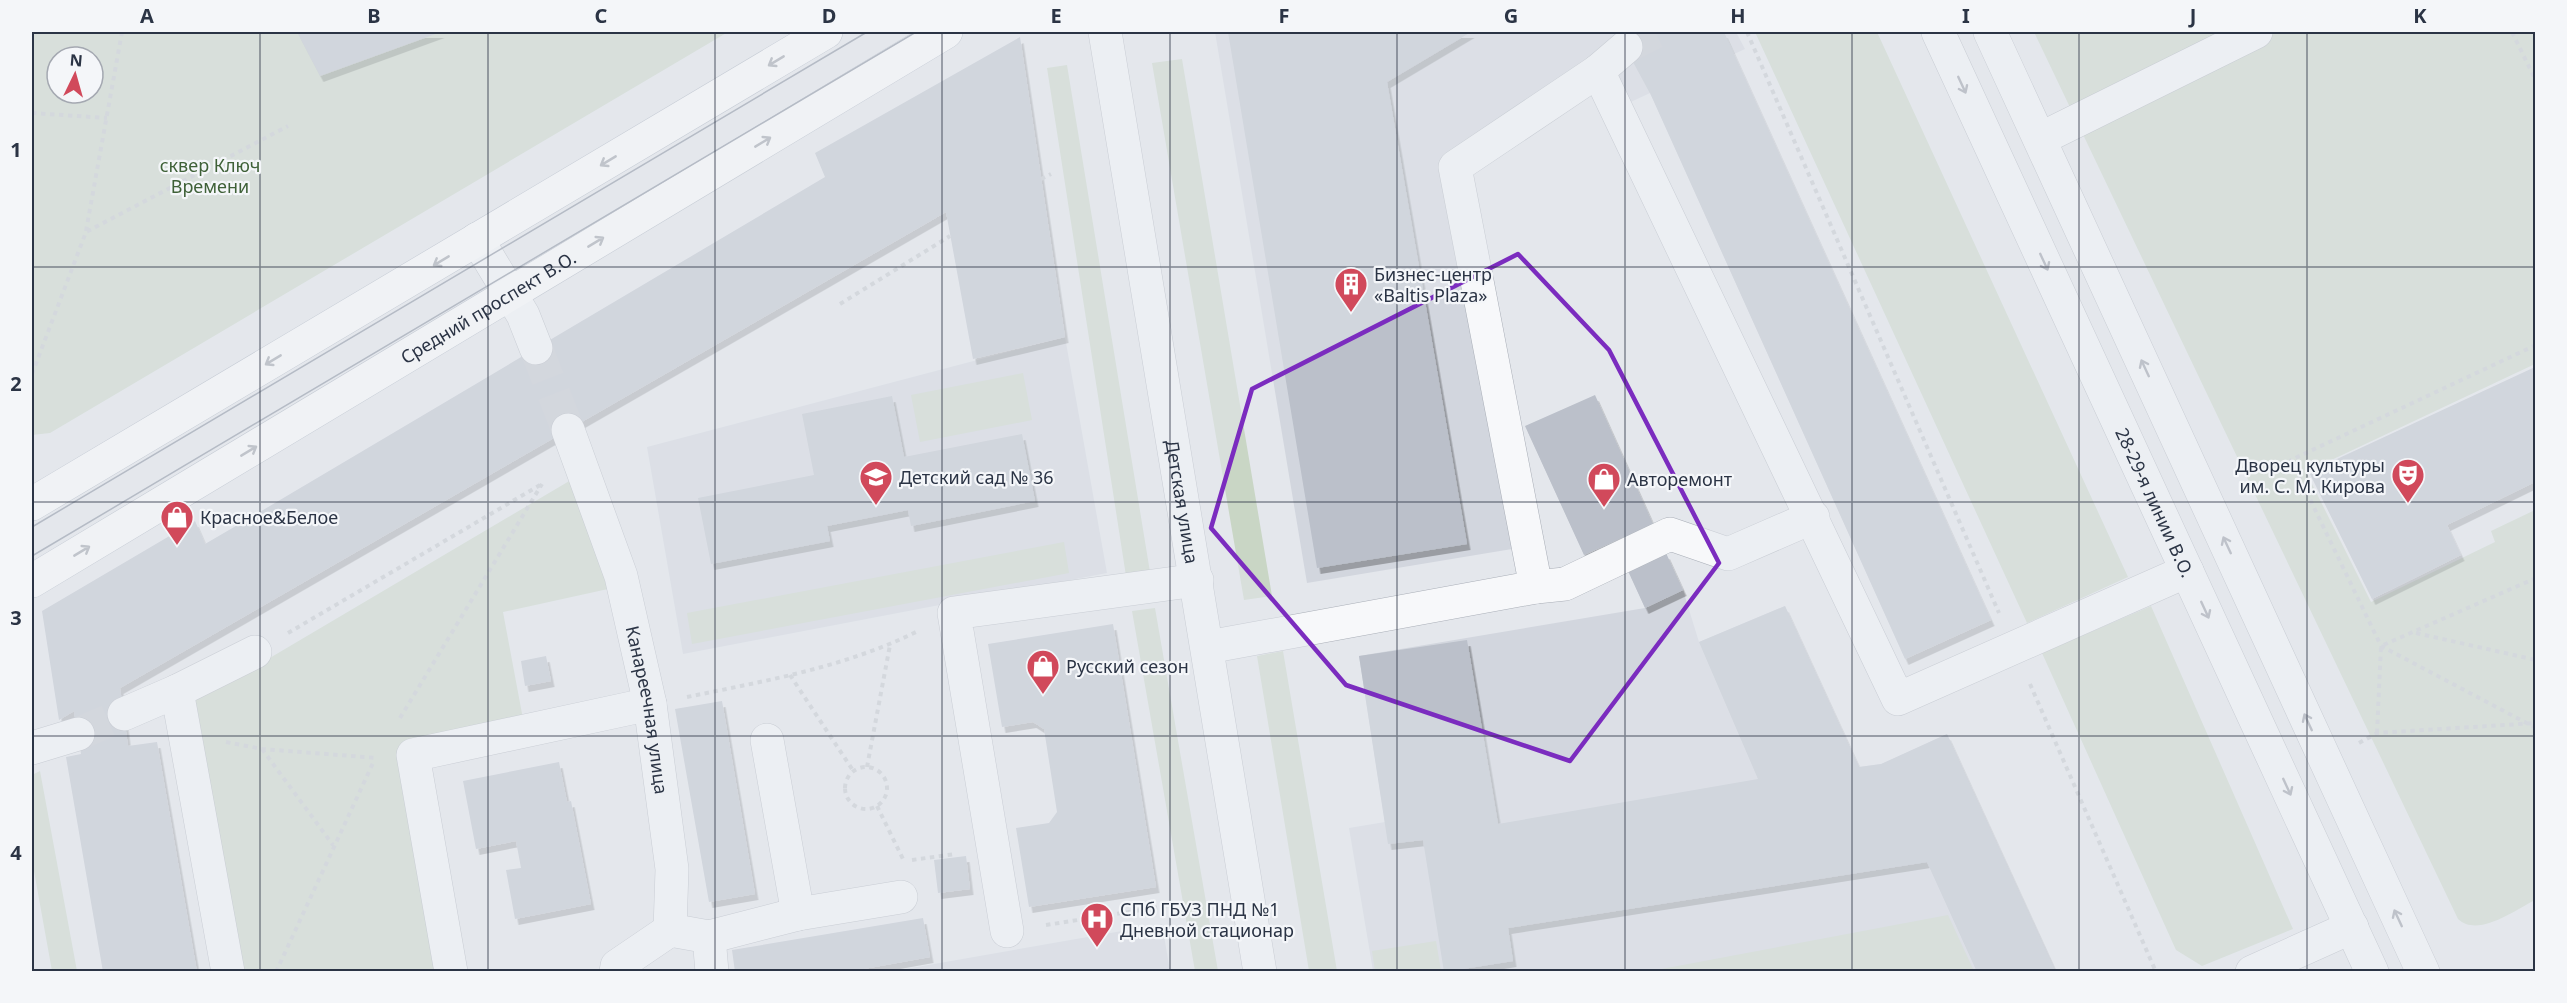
<svg xmlns="http://www.w3.org/2000/svg" width="2567" height="1003" viewBox="0 0 2567 1003" font-family="'Noto Sans',sans-serif">
	<style>
		.built { fill: #d2d6de }
		.green { fill: #c9d6c5; fill-rule: evenodd }
		.building { fill: #bbc0ca; filter: url(#shadow) }
		.lines { fill: none; stroke-linecap: round; stroke-linejoin: round }
		.minor-tunnel { stroke: #bfc3cb; stroke-width: 33; stroke-dasharray: 33 16; stroke-linecap: butt }
		.minor-casing { stroke: #a9aeb7; stroke-width: 34 }
		.major-casing { stroke: #a3abb8; stroke-width: 34 }
		.path { stroke: #c2c5cb; stroke-width: 4; stroke-dasharray: 4.5 4.5; stroke-linecap: butt }
		.minor { stroke: #f7f8fa; stroke-width: 33 }
		.major { stroke: #fff; stroke-width: 33 }
		.tram { stroke: #7d8696; stroke-width: 1.5 }
		.oneway { stroke: #959aa2 }
		.oneway2 { stroke: #9196a0 }
		.marked { fill: none; stroke: #7b2cbf; stroke-width: 4.5; stroke-linejoin: round }
		.grid { fill: none; stroke: #2b3445; stroke-width: 1.5; stroke-opacity: 0.55 }
		.labels { text-anchor: middle; dominant-baseline: central; stroke-width: 4.5; stroke-linejoin: round; paint-order: stroke }
		.park-label { font-size: 18px; fill: #3f6138; stroke: #f4f6f9 }
		.poi-label { font-size: 18px; fill: #2b3445; stroke: #f4f6f9; text-anchor: start }
		.street-label { font-size: 18px; fill: #2b3445; stroke: #f4f6f9 }
		.neatline { fill: none; stroke: #2b3445; stroke-width: 2 }
		.grid-label { font-size: 20px; text-anchor: middle; font-weight: bold; fill: #2b3445 }
	</style>
	<defs>
		<filter id="shadow"><feDropShadow dx="3.5" dy="6" stdDeviation="0" flood-color="#0004"/></filter>
	</defs>
	<rect width="100%" height="100%" fill="#e4e7ec"/>
	<path class="built" d="M1215 32H1736L1745 49 1607 113 1589 75 1443 166 1512 549 1307 583Z
		M1065 337 1107 573 683 654 647 447Z
		M1683 590 1699 642 1785 606 1859 767 1882 764 1947 734 2056 971H1373L1349 828 1385 822 1359 656 1645 608Z
		M1162 924 1170 971H894Z"/>
	<path class="green" d="M32 32H728L50 433 32 435ZM57 57H93V93H57Z
		M1755 32H1877L2128 577 2027 623Z
		M2034 32H2535V364L2306 472 2371 602 2495 542 2491 531 2535 510V900C2515 910 2478 938 2458 919Z
		M1182 59 1272 596 1244 600 1152 63Z
		M1067 65 1150 572 1126 576 1047 68Z
		M1023 373 1032 420 920 442 911 395Z
		M571 480 608 589 503 612 523 719 398 747 438 971H240L189 698 263 662Z
		M1064 542 1069 573 692 644 687 613Z
		M2151 606 2293 929 2202 966 2176 950 2042 653Z
		M1155 608 1218 971H1195L1132 611Z
		M1283 651 1337 971H1309L1257 656Z
		M40 771 77 971H52L32 860V775Z
		M1948 915 1974 971H1651Z
		M1436 941 1441 971H1375L1372 951Z"/>
	<path class="building" d="M297 32H441L320 76Z
		M1228 32H1471L1387 82 1467 544 1317 568Z
		M1617 32H1724L1991 620 1905 659 1650 93Z
		M1020 37 1065 337 973 359 946 212 120 688 128 746 157 742 197 972H103L66 757 81 754 74 711 59 720 42 611 195 521 205 544 253 516 825 177 815 153Z
		M2535 367V482L2447 525 2461 555 2372 599 2309 472Z
		M1595 395 1653 524 1584 555 1525 426Z
		M892 396 904 457 1022 434 1035 501 911 526 908 510 827 526 830 541 711 564 698 498 814 475 802 414Z
		M1666 553 1683 590 1645 608 1628 571Z
		M1785 606 1859 767 1881 764 1947 734 2056 972H1977L1927 862 1508 928 1513 961 1444 972 1423 840 1388 844 1359 656 1467 640 1498 824 1758 779 1699 642Z
		M1113 624 1156 887 1029 907 1016 828 1049 823 1057 812 1044 729 1033 722 1002 727 988 644Z
		M546 656 551 681 525 686 521 661Z
		M722 701 755 894 709 902 675 709Z
		M559 762 567 802 571 801 591 904 515 919 506 870 521 868 516 841 476 849 463 781Z
		M966 856 970 889 938 893 934 860Z
		M923 918 930 957 847 972H735L732 950Z"/>
	<g class="lines">
		<path class="minor-tunnel" d="M1626 47 1655 32
			M536 348 568 430
			M78 734 124 714"/>
		<defs>
			<g id="minor">
				<path id="s1" d="M1105 32 1260 972"/>
				<path id="s2" d="M1938 32 2372 972"/>
				<path d="M1990 32 2423 972"/>
				<path d="M1598 71 1898 699 2187 571"/>
				<path d="M2040 139 2256 32"/>
				<path d="M477 239 523 315 536 348"/>
				<path id="s3" d="M568 430 621 576 650 704 672 869 670 930 617 966 616 972"/>
				<path d="M1536 587 1565 584 1670 534 1728 554 1813 517"/>
				<path d="M1208 647 1536 587 1455 167 1598 71 1626 47"/>
				<path d="M177 691 255 652"/>
				<path d="M124 714 177 691 228 972"/>
				<path d="M767 740 798 914"/>
				<path d="M32 748 78 734"/>
				<path d="M670 930 709 937 798 914 901 897"/>
				<path d="M1007 931 954 613 1197 580"/>
				<path d="M709 937 712 972"/>
				<path d="M451 972 413 755 650 704"/>
				<path d="M2252 972 2352 927"/>
			</g>
			<g id="major">
				<path d="M32 504 826 32"/>
				<path id="s4" d="M32 581 946 32"/>
			</g>
		</defs>
		<use href="#minor" class="minor-casing"/>
		<use href="#major" class="major-casing"/>
		<path class="path" d="M1747 32 1999 613
			M2512 32 2536 81
			M32 113 107 118
			M1041 179 1051 174
			M86 231 122 32
			M840 304 950 236
			M2536 345 2291 460 2381 646 2536 728
			M32 374 86 232 288 126
			M288 633 540 485
			M2416 633 2536 660
			M790 675 854 772
			M2030 684 2156 972
			M687 697C765 681 846 667 918 631
			M400 718 542 484
			M2377 733 2381 646 2536 578
			M226 742 262 749 377 758
			M2359 743 2377 733 2536 723
			M262 749 333 845
			M867 767 890 645
			M845 788a21 21 0 1 1 42 0a21 21 0 1 1-42 0Z
			M877 806 903 859
			M912 860 955 854
			M1046 925 1167 906
			M276 972 373 763"/>
		<use href="#minor" class="minor"/>
		<use href="#major" class="major"/>
		<path class="tram" d="M32 527 867 32
			M32 556 916 32"/>
	</g>
	<defs><path id="oneway-shaft" d="M-6 0H5M1.5-3L5.5 0L1.5 3" fill="none" stroke-width="1.6" stroke-linecap="round" stroke-linejoin="round" transform="scale(1.5)"/></defs>
	<g class="oneway">
		<use href="#oneway-shaft" transform="translate(776 61) rotate(149)"/>
		<use href="#oneway-shaft" transform="translate(763 142) rotate(-31)"/>
		<use href="#oneway-shaft" transform="translate(608 161) rotate(149)"/>
		<use href="#oneway-shaft" transform="translate(596 242) rotate(-31)"/>
		<use href="#oneway-shaft" transform="translate(441 261) rotate(149)"/>
		<use href="#oneway-shaft" transform="translate(273 360) rotate(149)"/>
		<use href="#oneway-shaft" transform="translate(249 451) rotate(-31)"/>
		<use href="#oneway-shaft" transform="translate(82 551) rotate(-31)"/>
	</g>
	<g class="oneway2">
		<use href="#oneway-shaft" transform="translate(1962 85) rotate(65)"/>
		<use href="#oneway-shaft" transform="translate(2044 262) rotate(65)"/>
		<use href="#oneway-shaft" transform="translate(2145 368) rotate(-115)"/>
		<use href="#oneway-shaft" transform="translate(2227 545) rotate(-115)"/>
		<use href="#oneway-shaft" transform="translate(2205 610) rotate(65)"/>
		<use href="#oneway-shaft" transform="translate(2308 722) rotate(-115)"/>
		<use href="#oneway-shaft" transform="translate(2287 787) rotate(65)"/>
		<use href="#oneway-shaft" transform="translate(2398 918) rotate(-115)"/>
	</g>
	<path d="M0 0H2567V1003H0ZM1518 254 1609 350 1719 563 1570 761 1346 685 1211 528 1252 389Z" fill="#e4e7ec" fill-opacity=".55" fill-rule="evenodd"/>
	<path class="marked" d="M1518 254 1609 350 1719 563 1570 761 1346 685 1211 528 1252 389Z"/>
	<path class="grid" d="M260 32V972M488 32V972M715 32V972M942 32V972M1170 32V972M1397 32V972M1625 32V972M1852 32V972M2079 32V972M2307 32V972M32 267H2536M32 502H2536M32 736H2536"/>
	<defs>
		<symbol id="building-pin" viewBox="-11 -11 22 30"><path d="M0 17L-7.5 6A9.5 9.5 0 1 1 7.5 6Z" fill="#d1495b" stroke="#f4f6f9"/><path d="M-4-6H4V6H1V3H-1V6H-4ZM-2.5-4.3h1.7v1.8h-1.7ZM.8-4.3h1.7v1.8H.8ZM-2.5-1h1.7V.8h-1.7ZM.8-1h1.7V.8H.8Z" fill="#fff"/></symbol>
		<symbol id="theatre-pin" viewBox="-11 -11 22 30"><path d="M0 17L-7.5 6A9.5 9.5 0 1 1 7.5 6Z" fill="#d1495b" stroke="#f4f6f9"/><path d="M-5-5.5Q0-4 5-5.5V0Q5 5 0 6Q-5 5-5 0ZM-3.3-2.5H-1v1.5H-3.3ZM1-2.5H3.3v1.5H1ZM-2.8 1Q0 5.5 2.8 1Z" fill="#fff"/></symbol>
		<symbol id="school-pin" viewBox="-11 -11 22 30"><path d="M0 17L-7.5 6A9.5 9.5 0 1 1 7.5 6Z" fill="#d1495b" stroke="#f4f6f9"/><path d="M0-5L7-2L0 1L-7-2ZM-4 1L0 2.5L4 1V4Q0 6-4 4Z" fill="#fff"/></symbol>
		<symbol id="shop-pin" viewBox="-11 -11 22 30"><path d="M0 17L-7.5 6A9.5 9.5 0 1 1 7.5 6Z" fill="#d1495b" stroke="#f4f6f9"/><path d="M-5-2.5h2.3a2.7 3.5 0 0 1 5.4 0H5L5.5 6h-11ZM-1.5-2.5h3a1.5 2.3 0 0 0-3 0Z" fill="#fff"/></symbol>
		<symbol id="hospital-pin" viewBox="-11 -11 22 30"><path d="M0 17L-7.5 6A9.5 9.5 0 1 1 7.5 6Z" fill="#d1495b" stroke="#f4f6f9"/><path d="M-5-5h3v3.5h4V-5h3V5h-3V1.5h-4V5h-3Z" fill="#fff"/></symbol>
	</defs>
	<g fill-rule="evenodd">
		<use href="#building-pin" x="1332" y="265" width="38" height="52"/>
		<use href="#theatre-pin" x="2389" y="456" width="38" height="52"/>
		<use href="#school-pin" x="857" y="458" width="38" height="52"/>
		<use href="#shop-pin" x="1585" y="460" width="38" height="52"/>
		<use href="#shop-pin" x="158" y="498" width="38" height="52"/>
		<use href="#shop-pin" x="1024" y="647" width="38" height="52"/>
		<use href="#hospital-pin" x="1078" y="900" width="38" height="52"/>
	</g>
	<g class="labels">
		<g class="park-label">
			<text x="210" y="165">сквер Ключ<tspan x="210" dy="21">Времени</tspan></text>
		</g>
		<g class="poi-label">
			<text x="1374" y="274">Бизнес-центр<tspan x="1374" dy="21">«Baltis Plaza»</tspan></text>
			<text x="2385" y="465" text-anchor="end">Дворец культуры<tspan x="2385" dy="21">им. С. М. Кирова</tspan></text>
			<text x="899" y="477">Детский сад № 36</text>
			<text x="1627" y="479">Авторемонт</text>
			<text x="200" y="517">Красное&amp;Белое</text>
			<text x="1066" y="666">Русский сезон</text>
			<text x="1120" y="909">СПб ГБУЗ ПНД №1<tspan x="1120" dy="21">Дневной стационар</tspan></text>
		</g>
		<g class="street-label">
			<text stroke="none"><textPath href="#s4" startOffset="532">Средний проспект В.О.</textPath></text>
			<text stroke="none"><textPath href="#s1" startOffset="476">Детская улица</textPath></text>
			<text stroke="none"><textPath href="#s2" startOffset="518">28-29-я линии В.О.</textPath></text>
			<text stroke="none"><textPath href="#s3" startOffset="292">Канареечная улица</textPath></text>
		</g>
	</g>
	<rect width="2567" height="1003" fill="none" stroke="#f4f6f9" stroke-width="66"/>
	<g transform="translate(75 75) rotate(5)"><circle r="28" fill="#f4f6f9" stroke="#a4a8b1" stroke-width="1.5"/>
	<path d="M0-4.5L10 22L0 15L-10 22Z" fill="#d1495b"/>
	<text y="-9" font-size="16" font-weight="bold" text-anchor="middle" fill="#2b3445">N</text>
	</g>
	<rect x="33" y="33" width="2501" height="937" class="neatline"/>
	<g class="grid-label">
		<text x="147" y="23">A</text>
		<text x="374" y="23">B</text>
		<text x="601" y="23">C</text>
		<text x="829" y="23">D</text>
		<text x="1056" y="23">E</text>
		<text x="1284" y="23">F</text>
		<text x="1511" y="23">G</text>
		<text x="1738" y="23">H</text>
		<text x="1966" y="23">I</text>
		<text x="2193" y="23">J</text>
		<text x="2420" y="23">K</text>
		<text x="16" y="157">1</text>
		<text x="16" y="391">2</text>
		<text x="16" y="625">3</text>
		<text x="16" y="860">4</text>
	</g>
</svg>
